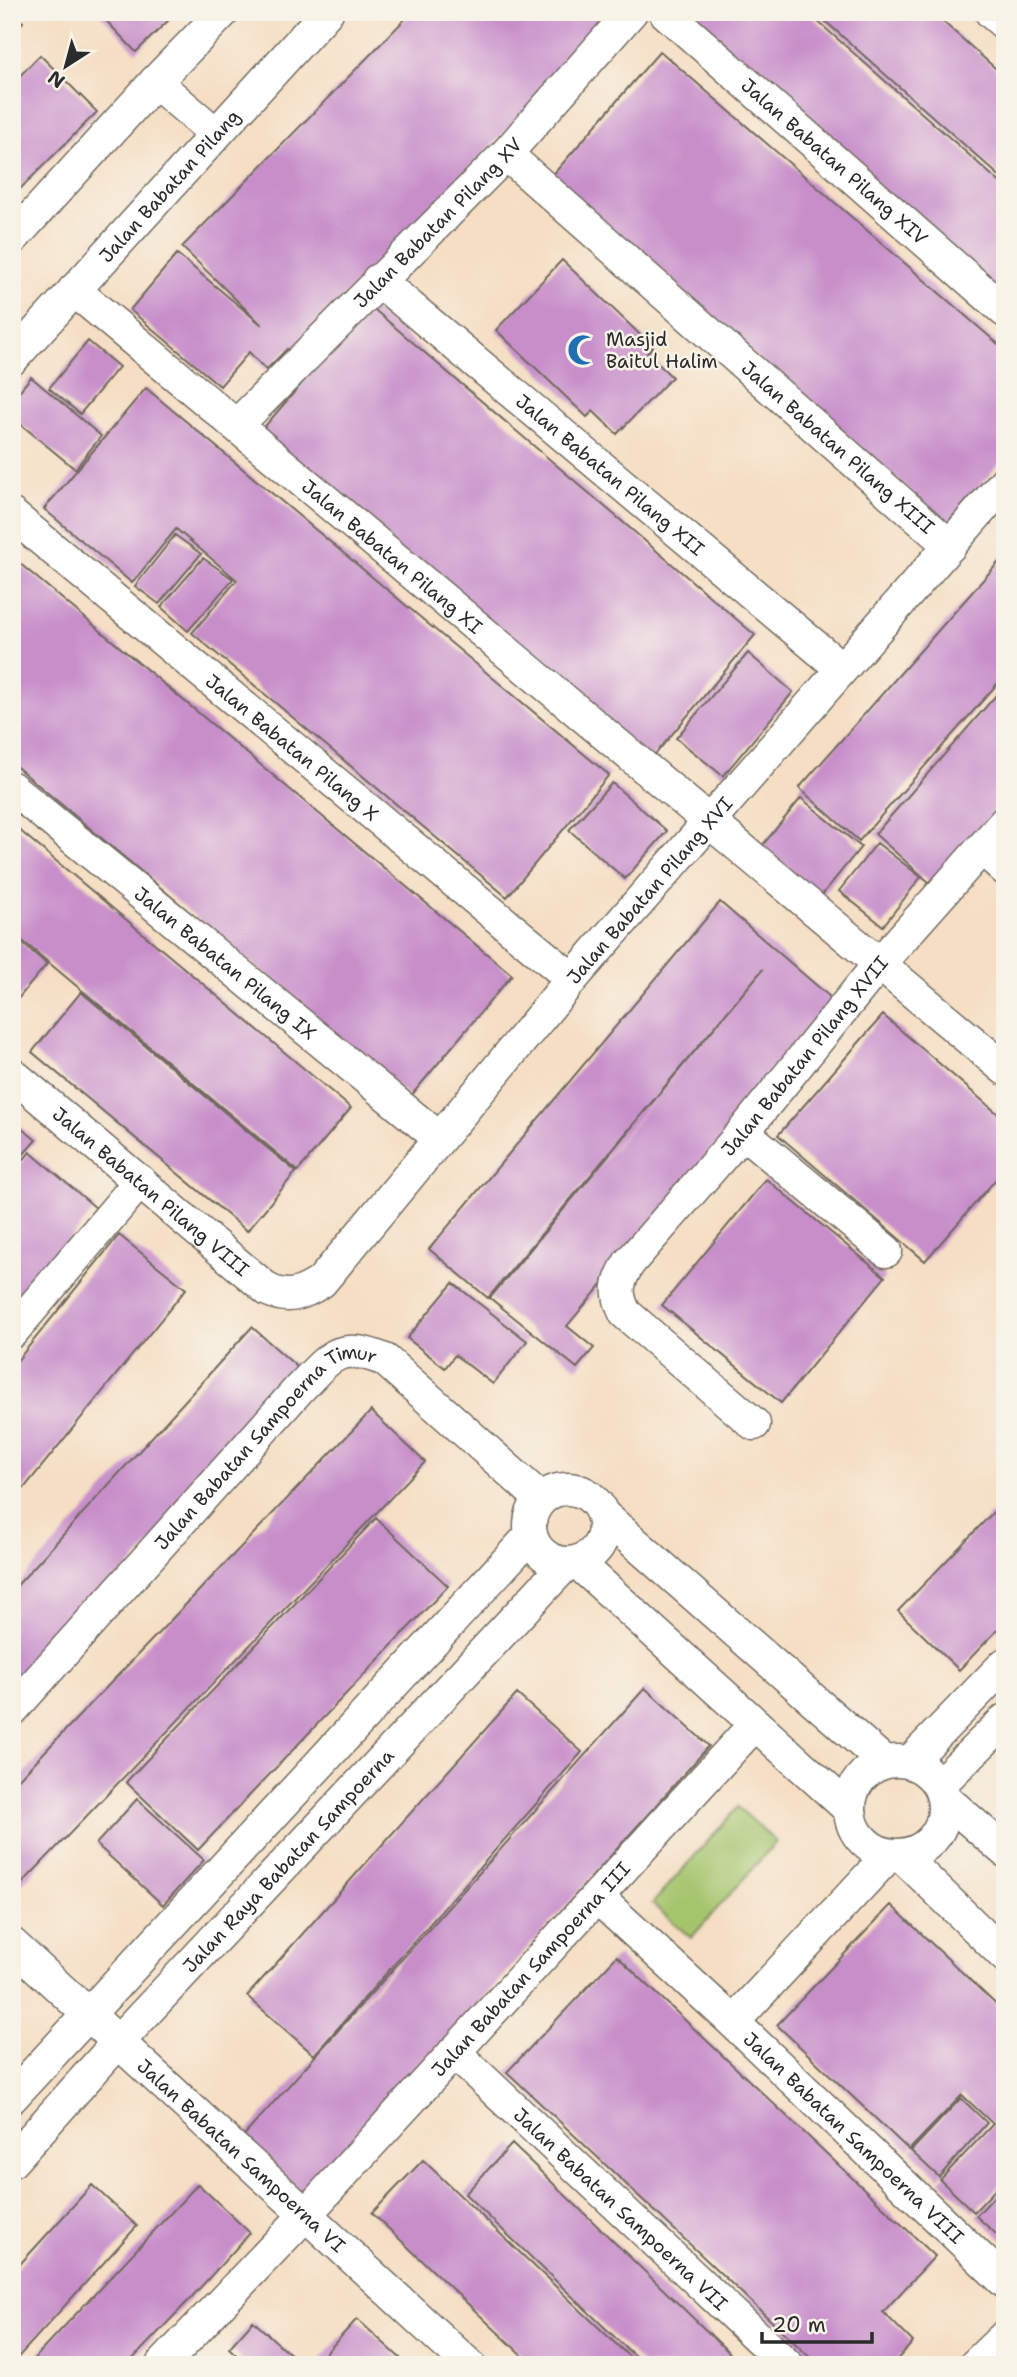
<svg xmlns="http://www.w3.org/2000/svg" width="1017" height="2377" viewBox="0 0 1017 2377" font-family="'Shantell Sans',sans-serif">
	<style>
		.green { fill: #a5c56d; stroke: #68784c; stroke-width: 2 }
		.building { fill: #c78eca }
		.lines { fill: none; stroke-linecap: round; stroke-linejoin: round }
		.minor-casing { stroke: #726a60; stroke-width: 35 }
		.minor { stroke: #fff; stroke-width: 32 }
		.labels { text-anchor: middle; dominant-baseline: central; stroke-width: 5; stroke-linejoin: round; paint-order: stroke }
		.street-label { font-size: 19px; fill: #2b2b2b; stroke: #f7f3e8 }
		.poi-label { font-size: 19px; fill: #2b2b2b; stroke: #f7f3e8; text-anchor: start }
	</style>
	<rect width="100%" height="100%" fill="#f7f3e8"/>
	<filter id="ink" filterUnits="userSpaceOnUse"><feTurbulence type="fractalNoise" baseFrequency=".0143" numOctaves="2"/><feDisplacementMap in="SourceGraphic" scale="14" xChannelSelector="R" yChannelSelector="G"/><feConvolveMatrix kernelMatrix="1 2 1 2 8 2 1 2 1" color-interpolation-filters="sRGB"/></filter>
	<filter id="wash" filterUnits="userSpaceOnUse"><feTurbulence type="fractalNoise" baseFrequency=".00686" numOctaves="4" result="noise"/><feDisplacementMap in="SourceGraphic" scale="28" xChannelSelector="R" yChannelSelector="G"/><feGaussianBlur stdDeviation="1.57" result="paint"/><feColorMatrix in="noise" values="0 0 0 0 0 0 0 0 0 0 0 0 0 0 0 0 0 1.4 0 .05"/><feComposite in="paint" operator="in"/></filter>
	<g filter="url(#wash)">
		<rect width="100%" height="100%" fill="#f5dec3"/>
		<path class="green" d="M738 1807 776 1842 691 1938 652 1904Z"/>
		<g id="blocks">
			<path class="building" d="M98 12H177L136 52Z
				M412 12H599L611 23 290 352 287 349 266 370 249 352 220 386 130 310 177 254 262 325 182 247Z
				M682 12H807L959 146 1005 187V299Z
				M815 12H932L976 51 1005 77V181Z
				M12 14 23 22 12 36Z
				M660 51 1005 350V457L947 523 551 177Z
				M40 55 97 112 12 197V84Z
				M562 260 653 347 647 353 672 377 617 434 593 411 587 417 496 330Z
				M369 305 755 635 648 763 260 432Z
				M88 341 119 367 80 414 49 388Z
				M31 377 101 436 75 469 12 417V400Z
				M146 388 609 775 507 897 192 633 237 580 176 529 132 583 44 509Z
				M175 535 201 554 159 604 135 586Z
				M1005 555V675L859 841 799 788Z
				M12 557 512 975 410 1097 12 763Z
				M203 558 233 579 188 631 161 607Z
				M748 653 793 692 723 776 676 738Z
				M1005 685V800L931 884 875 834Z
				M612 783 667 831 625 879 569 830Z
				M801 798 861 847 817 901 757 852Z
				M12 824 351 1108 298 1171 12 932Z
				M877 843 921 877 883 926 839 891Z
				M720 902 837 1003 567 1326 594 1348 577 1368 490 1298 763 969 488 1298 429 1249Z
				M12 935 47 964 12 1006Z
				M81 992 296 1172 247 1231 32 1052Z
				M883 1015 1005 1120V1169L925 1261 778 1135Z
				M12 1120 36 1140 12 1167Z
				M30 1152 96 1208 12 1308V1173Z
				M766 1179 885 1277 781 1403 662 1305Z
				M119 1235 186 1289 12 1503V1367Z
				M453 1283 527 1341 493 1384 455 1355 445 1368 407 1338Z
				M252 1327 305 1374 12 1696V1591Z
				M371 1411 425 1462 12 1894V1786Z
				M1005 1500V1622L959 1670 898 1611Z
				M376 1518 448 1586 198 1850 126 1782Z
				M645 1688 709 1746 305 2197 240 2140Z
				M517 1694 582 1752 314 2055 247 1996Z
				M137 1799 204 1860 163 1905 96 1844Z
				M891 1905 1005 2013V2179L974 2212 940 2180 993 2124 962 2095 909 2150 777 2025Z
				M617 1956 935 2256 883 2312 913 2342 892 2365H818L507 2072Z
				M961 2098 987 2123 939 2177 911 2151Z
				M512 2144 690 2315 742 2365H644L579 2303 465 2194Z
				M423 2160 468 2203 638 2365H532L527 2360 372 2213Z
				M198 2184 250 2233 189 2300 127 2365H28Z
				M92 2185 137 2226 12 2364V2273Z
				M1005 2185V2242L976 2216Z
				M357 2319 399 2357 407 2365H315Z
				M253 2321 282 2347 304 2365H247L229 2348Z"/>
		</g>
	</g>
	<g filter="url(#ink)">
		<use href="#blocks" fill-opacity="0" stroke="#726a60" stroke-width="2"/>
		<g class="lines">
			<defs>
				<g id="minor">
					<path id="s1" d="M665 12 1005 311"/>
					<path d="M991 12 1005 24"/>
					<path d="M155 82 215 133"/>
					<path id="s2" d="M506 154 950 546"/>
					<path d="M12 239 155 82 223 12"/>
					<path id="s3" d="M378 280 841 668"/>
					<path id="s4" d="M74 290 1005 1069"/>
					<path id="s5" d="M12 359 327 12"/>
					<path id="s6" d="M237 425 506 154 631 12"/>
					<path id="s7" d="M12 515 572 979"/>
					<path id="s8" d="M12 788 439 1138"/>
					<path d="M982 848 1005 869"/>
					<path id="s9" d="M12 1074 268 1290C289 1300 302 1294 321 1282L572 979 1005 482"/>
					<path d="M743 1132 886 1251"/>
					<path d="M12 1332 140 1181"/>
					<path id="s10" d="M754 1424 625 1313C615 1292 617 1283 629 1263L743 1132 880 963 1005 822"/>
					<circle cx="567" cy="1526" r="37"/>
					<path d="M602 1514 884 1762"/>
					<path d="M577 1562 850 1810"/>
					<path id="s11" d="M12 1710 299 1389C331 1356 338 1341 385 1360L541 1499"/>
					<circle cx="897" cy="1808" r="47"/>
					<path d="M910 1762 1005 1664"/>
					<path d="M939 1785 1005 1720"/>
					<path d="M943 1797 1005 1851"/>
					<path d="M901 1855 1005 1956"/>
					<path id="s12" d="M597 1897 733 2022 1005 2282"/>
					<path id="s13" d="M12 1944 469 2365"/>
					<path d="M733 2022 889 1855"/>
					<path id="s14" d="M454 2052 787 2365"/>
					<path d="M12 2097 531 1535"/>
					<path id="s15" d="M12 2161 118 2042 566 1564"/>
					<path id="s16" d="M162 2365 306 2214 755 1724"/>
					<path d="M975 2365 1005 2336"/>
				</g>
			</defs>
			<use href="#minor" class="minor-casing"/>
			<use href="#minor" class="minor"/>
		</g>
	</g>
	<defs>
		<symbol id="mosque-bare" viewBox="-9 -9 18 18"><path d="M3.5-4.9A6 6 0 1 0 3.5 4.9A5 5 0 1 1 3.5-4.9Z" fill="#1f6fb2" stroke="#f7f3e8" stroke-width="2.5" paint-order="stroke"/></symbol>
	</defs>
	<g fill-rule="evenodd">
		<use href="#mosque-bare" x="561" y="328" width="44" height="44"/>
	</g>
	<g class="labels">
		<g class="street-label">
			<text stroke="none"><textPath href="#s1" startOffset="226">Jalan Babatan Pilang XIV</textPath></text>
			<text stroke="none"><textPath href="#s5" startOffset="234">Jalan Babatan Pilang</textPath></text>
			<text stroke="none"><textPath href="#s6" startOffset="285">Jalan Babatan Pilang XV</textPath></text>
			<text stroke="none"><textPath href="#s2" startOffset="443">Jalan Babatan Pilang XIII</textPath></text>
			<text stroke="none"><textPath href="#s3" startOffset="303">Jalan Babatan Pilang XII</textPath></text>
			<text stroke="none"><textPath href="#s4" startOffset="415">Jalan Babatan Pilang XI</textPath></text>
			<text stroke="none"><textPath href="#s7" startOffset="364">Jalan Babatan Pilang X</textPath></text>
			<text stroke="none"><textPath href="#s9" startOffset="903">Jalan Babatan Pilang XVI</textPath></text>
			<text stroke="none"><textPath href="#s8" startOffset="276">Jalan Babatan Pilang IX</textPath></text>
			<text stroke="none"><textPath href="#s10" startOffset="495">Jalan Babatan Pilang XVII</textPath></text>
			<text stroke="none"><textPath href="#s9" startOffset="182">Jalan Babatan Pilang VIII</textPath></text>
			<text stroke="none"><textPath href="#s11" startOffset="371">Jalan Babatan Sampoerna Timur</textPath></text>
			<text stroke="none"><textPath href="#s15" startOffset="408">Jalan Raya Babatan Sampoerna</textPath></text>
			<text stroke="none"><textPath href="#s16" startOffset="541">Jalan Babatan Sampoerna III</textPath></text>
			<text stroke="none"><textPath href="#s12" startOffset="352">Jalan Babatan Sampoerna VIII</textPath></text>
			<text stroke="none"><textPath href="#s13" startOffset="312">Jalan Babatan Sampoerna VI</textPath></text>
			<text stroke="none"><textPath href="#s14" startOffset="229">Jalan Babatan Sampoerna VII</textPath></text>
		</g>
		<g class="poi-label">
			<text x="606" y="339">Masjid<tspan x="606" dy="22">Baitul Halim</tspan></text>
		</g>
	</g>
	<rect width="1017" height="2377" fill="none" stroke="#f7f3e8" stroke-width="42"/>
	<g transform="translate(66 66) rotate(216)" stroke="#f7f3e8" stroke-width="5" paint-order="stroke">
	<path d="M0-5L12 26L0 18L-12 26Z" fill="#2b2b2b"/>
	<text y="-10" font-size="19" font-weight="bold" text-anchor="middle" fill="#2b2b2b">N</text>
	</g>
	<path d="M762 2332v10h110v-10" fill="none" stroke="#2b2b2b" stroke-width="3.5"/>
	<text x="772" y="2332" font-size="21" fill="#2b2b2b" stroke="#f7f3e8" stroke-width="5" paint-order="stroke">20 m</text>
</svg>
